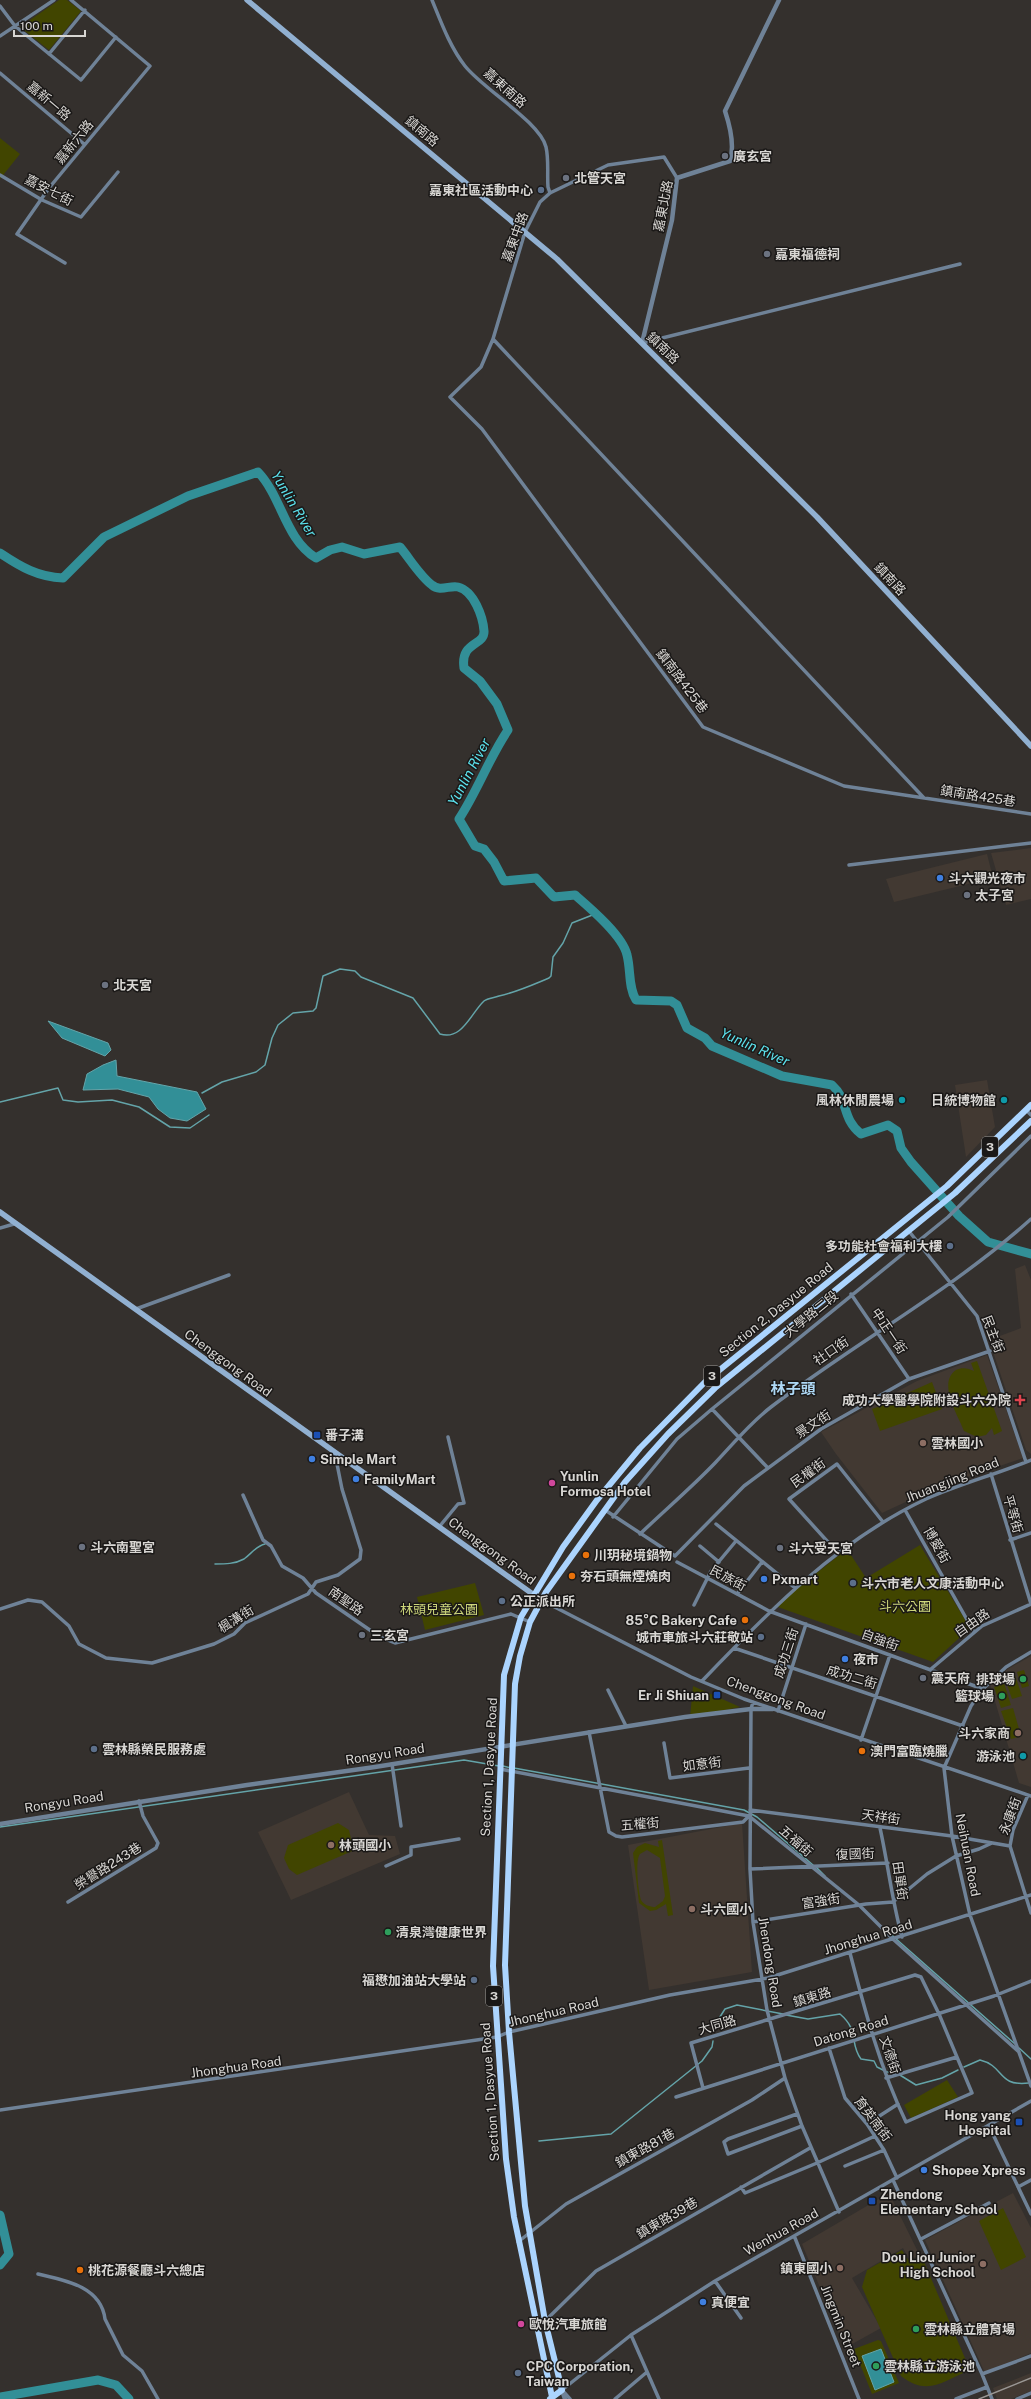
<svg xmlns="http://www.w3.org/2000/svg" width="1031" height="2399" viewBox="0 0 1031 2399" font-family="'Public Sans','Noto Sans TC',sans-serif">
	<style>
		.built { fill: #423932 }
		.green { fill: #414500; fill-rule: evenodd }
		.water { fill: #328f97; stroke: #64a4a9 }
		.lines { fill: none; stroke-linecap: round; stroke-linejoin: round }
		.stream { stroke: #64a4a9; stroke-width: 1.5 }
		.river { stroke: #328f97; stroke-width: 9 }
		.minor { stroke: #6f8297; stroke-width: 3.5 }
		.tertiary { stroke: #6f8297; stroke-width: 4.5 }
		.secondary { stroke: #91b0d1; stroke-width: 5.5 }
		.primary { stroke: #abd4fe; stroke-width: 6 }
		.rail { stroke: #9a9794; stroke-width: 1.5 }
		.worship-dot { fill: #6b7280; stroke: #1a1817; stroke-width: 1.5 }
		.service-dot { fill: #5c6f8a; stroke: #1a1817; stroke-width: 1.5 }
		.shop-dot { fill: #3f7fe0; stroke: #1a1817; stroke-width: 1.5 }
		.culture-dot { fill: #0f9aa8; stroke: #1a1817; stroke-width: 1.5 }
		.health-dot { fill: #e0444e; stroke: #1a1817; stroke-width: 1.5 }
		.transit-dot { fill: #1a4fb4; stroke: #1a1817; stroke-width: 1.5 }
		.education-dot { fill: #8d6e63; stroke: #1a1817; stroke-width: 1.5 }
		.hotel-dot { fill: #d1479c; stroke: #1a1817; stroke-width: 1.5 }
		.food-dot { fill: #e8710a; stroke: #1a1817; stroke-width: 1.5 }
		.leisure-dot { fill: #2e9e5b; stroke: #1a1817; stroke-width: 1.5 }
		.labels { text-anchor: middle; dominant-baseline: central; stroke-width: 3; stroke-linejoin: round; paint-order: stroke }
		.shield { fill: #1a1817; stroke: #9f9d9b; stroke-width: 1 }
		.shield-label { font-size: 12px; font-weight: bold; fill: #d8d6d3 }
		.street-label { font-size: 13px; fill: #d8d6d3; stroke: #1a1817 }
		.poi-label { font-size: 13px; font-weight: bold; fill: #d8d6d3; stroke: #1a1817; text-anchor: start }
		.park-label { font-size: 13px; fill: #ced77b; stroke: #1a1817 }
		.water-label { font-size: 14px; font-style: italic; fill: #5ce2ed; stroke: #1a1817 }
		.quarter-label { font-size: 15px; font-weight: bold; fill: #aed8f5; stroke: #1a1817 }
	</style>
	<rect width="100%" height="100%" fill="#34302d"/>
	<path class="built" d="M1031 848V899L1006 905 991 853Z
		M987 854 993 878 894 902 886 879Z
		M987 1080 995 1127 966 1157 955 1085Z
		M1025 1265 1031 1280V1454L1026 1450 989 1340 1021 1328 1015 1269Z
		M987 1355 1023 1458 938 1487 882 1513 836 1454 821 1432 917 1381Z
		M1031 1656V1787L1019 1783 990 1684 1008 1669Z
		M349 1792 369 1835 395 1836 400 1854 291 1900 258 1832Z
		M742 1823 752 1972 649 1990 628 1845Z
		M889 2193 920 2256 909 2259 903 2248 852 2278 881 2328 845 2348 802 2244Z
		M1013 2193 1031 2228V2353L985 2373 925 2240Z
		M1031 2373V2391L1011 2399H997L993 2388Z"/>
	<path class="green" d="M59 0H67L81 11 49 50 20 27Z
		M0 138 20 154 0 179Z
		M977 1361 1002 1431 994 1435 992 1428 986 1435 977 1437 964 1431C958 1415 937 1383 956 1370 962 1367 968 1368 974 1371L971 1363Z
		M932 1382 942 1409 880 1431 872 1409 894 1401V1399Z
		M920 1545 970 1628 933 1662 775 1606 847 1549 866 1578Z
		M475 1583 484 1615 425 1630 417 1597Z
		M1024 1670 1029 1686 1022 1688 1017 1672Z
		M1015 1675 1022 1696 1012 1699 1005 1679Z
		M1004 1683 1011 1705 1001 1708 994 1687Z
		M693 1686 740 1707 690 1717Z
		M1013 1708 1021 1736 1011 1739 1001 1711Z
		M338 1823 349 1830 352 1843 357 1849 297 1875 289 1869 284 1858 288 1845Z
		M662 1840 673 1915 668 1916 666 1904 656 1910 650 1911 639 1903 633 1853 637 1847 645 1843 659 1847 658 1841ZM647 1850 660 1858 665 1896 663 1901 655 1907C650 1907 644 1905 641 1900 638 1891 635 1860 640 1854Z
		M947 2080 958 2097 911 2118 904 2105Z
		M1003 2208 1026 2257 1001 2270 979 2221Z
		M902 2250 909 2261 922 2257 970 2370C943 2381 928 2397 901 2376L862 2287 867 2270Z
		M878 2340 881 2341 899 2383 872 2394 854 2349Z"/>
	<path class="water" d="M48 1021 108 1043 111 1050 105 1056 62 1038Z
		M116 1060 117 1076 197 1092 206 1109 187 1121 170 1118 158 1109 149 1097 118 1089 83 1090 87 1074 103 1065Z
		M881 2349 894 2382 875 2390 862 2356Z"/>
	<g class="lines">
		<path class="stream" d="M202 1093 222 1082 256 1072 265 1065 272 1038 278 1025 293 1013 313 1011 316 1008 323 976 340 969 355 971 361 977 413 998 440 1034C462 1041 471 1013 484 1001 488 998 494 998 499 996 517 992 532 985 549 978L551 976 553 957 563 943 572 923 595 914
			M0 1102 58 1088 63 1100 78 1102 112 1100 139 1107 170 1127 190 1128 209 1115
			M215 1564C225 1564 235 1564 244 1559 251 1554 256 1546 265 1544
			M503 1766 511 1768
			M514 1768 744 1810 757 1817 813 1865
			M0 1827 464 1760 499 1766
			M816 1867 825 1876
			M886 1930 1015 2044
			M786 2015 808 2019 840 2014C860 2031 849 2043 861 2059L874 2061 877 2067 883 2070
			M716 2023 725 2009 737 2005 783 2014
			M1019 2048 1031 2059
			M964 2067 980 2060C1005 2066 997 2087 1029 2083
			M886 2072H895L916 2085 942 2078 958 2070
			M539 2141 611 2134 702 2061 712 2047 713 2041"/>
		<path class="river" d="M0 553C21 567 38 577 63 578L104 537 188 496 258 472C282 497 285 539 316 558L330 550 342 547 364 554 400 547C410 559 420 576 432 585 440 592 450 585 458 587 474 591 483 617 484 631 485 646 460 641 464 668L480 681 497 704 508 730C489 758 478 790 459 819L475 846 484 849 494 862 504 881 536 878 554 897 575 895C590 908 623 936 627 955 631 970 628 987 636 1000L671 1001 677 1005 687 1028 705 1038 712 1046 782 1076 832 1085C849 1100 841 1118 861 1134L888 1125 897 1131 901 1148 911 1162 959 1216 988 1242 1031 1254
			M0 2215 9 2254 0 2265
			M0 2397 98 2380 116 2385 129 2399"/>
		<path class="minor" d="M432 0C441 22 450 47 465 66 483 89 540 122 546 147 549 160 547 175 548 187L550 193
			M0 6 15 26 81 80 116 37
			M0 36 54 0
			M49 54 85 10
			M0 73 84 144
			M0 175 42 200 81 217 118 172
			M677 178 664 157 608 165 550 193 540 202 525 232 493 339 481 367 450 397 482 429 703 727 844 786 1031 814
			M65 263 17 234 49 188 150 66 71 0
			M493 339 924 798
			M642 343 960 264
			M849 865 1031 843
			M1026 1110 1031 1115
			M0 1228 14 1224
			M908 1230 977 1316 1026 1462
			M851 1294 909 1379
			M136 1309 229 1275
			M712 1409 767 1467
			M991 1474 1031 1604
			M243 1495 263 1540 271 1546 282 1566 303 1578 316 1593 380 1637 395 1643 511 1614 530 1622
			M605 1510 675 1556 744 1486 821 1429 909 1379 990 1351
			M905 1510 974 1632
			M613 1517 677 1439 712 1409 948 1217 1031 1136
			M716 1524 795 1588
			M439 1527 458 1504 464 1503 448 1437
			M640 1534C665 1510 691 1488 715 1463 734 1443 749 1424 771 1407 856 1342 951 1291 1031 1219
			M1010 1540 1031 1533
			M700 1546 719 1562
			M837 1552 789 1499 837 1464 883 1522
			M677 1562 769 1611 983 1689
			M737 1594 762 1562
			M541 1600 691 1677 744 1699 1031 1796
			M694 1605 711 1571 736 1541
			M0 1609 28 1600 42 1602 69 1626 79 1644 106 1658 152 1663 214 1644 234 1634 245 1623 308 1594 316 1582 338 1575 360 1559 361 1550 342 1489 335 1454
			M734 1648 963 1726
			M1031 1652 1006 1667 983 1689 971 1706 944 1768 952 1836 970 1915 1031 2086
			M931 1669 982 1626 1031 1604
			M702 1681C769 1611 837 1541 926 1499 960 1484 997 1474 1031 1460
			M608 1690 626 1726
			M753 1702 751 1709 750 1869 753 1922 767 2010 785 2078 802 2126 839 2212
			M778 1711 806 1624
			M589 1732 609 1832 616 1836 622 1837 743 1822 749 1816
			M861 1740 890 1655
			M664 1743 670 1778 749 1768
			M392 1764 401 1826
			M500 1769 749 1816 859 1905 894 1940 1019 2052
			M1028 1795 1013 1830 1010 1846 1031 1913
			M750 1810 952 1836 1010 1846
			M880 1828C888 1864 892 1901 902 1937
			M386 1866 411 1855V1847L459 1839
			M750 1869 888 1863
			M68 1902 156 1848 158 1843 143 1816 139 1801
			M753 1922 866 1904 893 1902 927 1874 956 1856 979 1849 992 1843
			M829 2048 845 2098 867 2124 884 2150 897 2178
			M886 2078 957 2057
			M703 2088 691 2043 915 1975 921 1977 939 2014 972 2093 906 2122C880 2068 865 2011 850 1953
			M676 2097 994 1996 1031 1981
			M0 2110 497 2037 509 2032 670 1995 768 1978 1031 1895
			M797 2114 728 2139 724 2142 728 2154 802 2126
			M867 2124 898 2104
			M989 2126 1031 2214
			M845 2166 884 2150
			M893 2180 982 2374 992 2399
			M741 2187 745 2193 817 2163 875 2136
			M1018 2187 1031 2180
			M795 2238 859 2399
			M921 2239 989 2203
			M518 2242 566 2204 752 2100 785 2078
			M38 2274C64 2280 101 2286 105 2319L123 2355 142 2371 158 2399
			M715 2281 741 2318
			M545 2321 596 2271 810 2148
			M631 2335 659 2399
			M982 2374 1031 2356
			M570 2399 562 2390 631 2335 715 2281 1031 2101
			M615 2399 647 2372
			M956 2399 987 2387
			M1017 2399 1031 2393"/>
		<path class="tertiary" d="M642 343 672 220 677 178 730 161C735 145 730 126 725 111L779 0
			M0 1824 247 1785 375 1767 685 1717 751 1709H773
			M562 2390 565 2399"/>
		<path class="secondary" d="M247 0 557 259 817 517 1031 746
			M0 1212 541 1600"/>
		<path class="primary" d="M552 2397 514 2217 506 2159 493 1966 504 1675 521 1617 563 1547 597 1500 640 1448 706 1381 947 1186 1031 1105
			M550 2399 562 2390 545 2321 525 2206 509 2032 505 1965 515 1684 520 1656 530 1622 546 1592 625 1482 668 1434 715 1388 955 1193 1031 1121"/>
		<path class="rail" d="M979 2399 1031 2378"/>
	</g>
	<g class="worship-dot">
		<circle cx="725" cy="156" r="4"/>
		<circle cx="566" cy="178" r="4"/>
		<circle cx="767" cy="254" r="4"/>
		<circle cx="967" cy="895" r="4"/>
		<circle cx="105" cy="985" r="4"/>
		<circle cx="82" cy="1547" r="4"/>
		<circle cx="780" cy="1548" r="4"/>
		<circle cx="362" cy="1635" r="4"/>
		<circle cx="923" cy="1678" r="4"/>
	</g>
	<g class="service-dot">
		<circle cx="541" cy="190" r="4"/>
		<circle cx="950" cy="1246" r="4"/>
		<circle cx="853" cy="1583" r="4"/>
		<circle cx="502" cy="1601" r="4"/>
		<circle cx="761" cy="1637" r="4"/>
		<circle cx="94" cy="1749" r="4"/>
		<circle cx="474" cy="1980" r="4"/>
		<circle cx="518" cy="2373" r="4"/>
	</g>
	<g class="shop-dot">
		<circle cx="940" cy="878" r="4"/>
		<circle cx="312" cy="1459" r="4"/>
		<circle cx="356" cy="1479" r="4"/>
		<circle cx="764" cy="1579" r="4"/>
		<circle cx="845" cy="1659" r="4"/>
		<circle cx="924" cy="2170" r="4"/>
		<circle cx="703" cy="2302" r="4"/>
	</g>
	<g class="culture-dot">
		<circle cx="902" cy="1100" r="4"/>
		<circle cx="1004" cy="1100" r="4"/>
		<circle cx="1023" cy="1756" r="4"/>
	</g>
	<path class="health-dot" d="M1018 1394h4v4h4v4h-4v4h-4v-4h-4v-4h4z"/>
	<g class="transit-dot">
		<rect x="313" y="1431" width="8" height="8" rx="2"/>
		<rect x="713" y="1691" width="8" height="8" rx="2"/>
		<rect x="1015" y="2118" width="8" height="8" rx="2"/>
		<rect x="868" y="2197" width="8" height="8" rx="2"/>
	</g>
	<g class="education-dot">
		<circle cx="923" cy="1443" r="4"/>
		<circle cx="1018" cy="1733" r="4"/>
		<circle cx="331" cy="1845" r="4"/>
		<circle cx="692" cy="1909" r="4"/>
		<circle cx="983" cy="2264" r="4"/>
		<circle cx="840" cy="2268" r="4"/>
	</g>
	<g class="hotel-dot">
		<circle cx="552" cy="1483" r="4"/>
		<circle cx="521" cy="2324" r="4"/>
	</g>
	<g class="food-dot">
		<circle cx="586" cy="1555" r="4"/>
		<circle cx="572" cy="1576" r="4"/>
		<circle cx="745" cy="1620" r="4"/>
		<circle cx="862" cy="1751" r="4"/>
		<circle cx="80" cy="2270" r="4"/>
	</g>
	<g class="leisure-dot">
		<circle cx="1023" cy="1679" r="4"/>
		<circle cx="1002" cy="1696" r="4"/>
		<circle cx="388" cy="1932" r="4"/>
		<circle cx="916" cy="2329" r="4"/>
		<circle cx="876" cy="2366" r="4"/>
	</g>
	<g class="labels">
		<g class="shield">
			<rect x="982" y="1137" width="16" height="20" rx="3"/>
			<rect x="704" y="1366" width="16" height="20" rx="3"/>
			<rect x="486" y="1986" width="16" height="20" rx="3"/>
		</g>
		<g class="shield-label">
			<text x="990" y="1147">3</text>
			<text x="712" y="1376">3</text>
			<text x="494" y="1996">3</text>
		</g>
		<g class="street-label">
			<text transform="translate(505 88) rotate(42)">嘉東南路</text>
			<text transform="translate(49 101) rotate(40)">嘉新一路</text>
			<text transform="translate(422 131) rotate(40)">鎮南路</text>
			<text transform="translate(74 142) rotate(-51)">嘉新六路</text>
			<text transform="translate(49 190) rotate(27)">嘉安七街</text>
			<text transform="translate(663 206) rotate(-79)">嘉東北路</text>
			<text transform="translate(515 237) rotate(-70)">嘉東中路</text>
			<text transform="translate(663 348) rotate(44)">鎮南路</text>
			<text transform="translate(890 579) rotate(47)">鎮南路</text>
			<text transform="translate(682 681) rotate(53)">鎮南路425巷</text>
			<text transform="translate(978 796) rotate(9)">鎮南路425巷</text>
			<text transform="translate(776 1310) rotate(-39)">Section 2, Dasyue Road</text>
			<text transform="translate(811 1314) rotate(-39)">大學路二段</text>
			<text transform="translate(889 1331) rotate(56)">中正一街</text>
			<text transform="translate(993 1334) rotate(69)">民主街</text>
			<text transform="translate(831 1351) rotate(-34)">社口街</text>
			<text transform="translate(228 1363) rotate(36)">Chenggong Road</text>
			<text transform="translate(813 1424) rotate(-33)">景文街</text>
			<text transform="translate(808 1473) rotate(-36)">民權街</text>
			<text transform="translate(952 1480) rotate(-22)">Jhuangjing Road</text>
			<text transform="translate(1013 1514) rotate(74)">平等街</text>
			<text transform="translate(937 1545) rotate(60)">博愛街</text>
			<text transform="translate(492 1551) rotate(36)">Chenggong Road</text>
			<text transform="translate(728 1578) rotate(28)">民族街</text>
			<text transform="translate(346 1601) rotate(35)">南聖路</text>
			<text transform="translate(236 1619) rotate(-32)">楓溝街</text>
			<text transform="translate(972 1623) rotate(-35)">自由路</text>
			<text transform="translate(880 1640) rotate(20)">自強街</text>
			<text transform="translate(786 1653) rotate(-72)">成功三街</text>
			<text transform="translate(852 1677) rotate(17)">成功二街</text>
			<text transform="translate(776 1698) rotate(20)">Chenggong Road</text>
			<text transform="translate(385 1754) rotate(-9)">Rongyu Road</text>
			<text transform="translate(702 1764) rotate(-7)">如意街</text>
			<text transform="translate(489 1767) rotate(-87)">Section 1, Dasyue Road</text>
			<text transform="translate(64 1802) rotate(-9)">Rongyu Road</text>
			<text transform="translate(1010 1816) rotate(-70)">永康街</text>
			<text transform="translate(881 1817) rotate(8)">天祥街</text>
			<text transform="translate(640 1824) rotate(-5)">五權街</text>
			<text transform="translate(796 1841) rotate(41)">五福街</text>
			<text transform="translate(855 1854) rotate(-2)">復國街</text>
			<text transform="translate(968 1855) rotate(79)">Neihuan Road</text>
			<text transform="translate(108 1866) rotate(-32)">榮譽路243巷</text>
			<text transform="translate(900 1881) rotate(82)">田單街</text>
			<text transform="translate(821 1901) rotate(-9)">富強街</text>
			<text transform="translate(868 1937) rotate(-17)">Jhonghua Road</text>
			<text transform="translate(770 1962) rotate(81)">Jhendong Road</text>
			<text transform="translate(812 1997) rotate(-17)">鎮東路</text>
			<text transform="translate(554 2012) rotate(-13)">Jhonghua Road</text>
			<text transform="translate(717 2025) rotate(-16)">大同路</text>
			<text transform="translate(851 2031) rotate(-17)">Datong Road</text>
			<text transform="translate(890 2055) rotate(71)">文德街</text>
			<text transform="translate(236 2067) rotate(-8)">Jhonghua Road</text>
			<text transform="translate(490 2092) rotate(-94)">Section 1, Dasyue Road</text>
			<text transform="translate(873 2119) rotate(53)">育英南街</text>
			<text transform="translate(645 2148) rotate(-29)">鎮東路81巷</text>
			<text transform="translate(667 2218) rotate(-30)">鎮東路39巷</text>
			<text transform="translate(781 2232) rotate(-29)">Wenhua Road</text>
			<text transform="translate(841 2326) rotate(68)">Jingmin Street</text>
		</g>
		<g class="poi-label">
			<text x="733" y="156">廣玄宮</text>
			<text x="574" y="178">北管天宮</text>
			<text x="533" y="190" text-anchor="end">嘉東社區活動中心</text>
			<text x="775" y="254">嘉東福德祠</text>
			<text x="948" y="878">斗六觀光夜市</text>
			<text x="975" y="895">太子宮</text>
			<text x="113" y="985">北天宮</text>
			<text x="894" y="1100" text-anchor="end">風林休閒農場</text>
			<text x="996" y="1100" text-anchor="end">日統博物館</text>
			<text x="942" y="1246" text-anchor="end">多功能社會福利大樓</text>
			<text x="1011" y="1400" text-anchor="end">成功大學醫學院附設斗六分院</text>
			<text x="325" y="1435">番子溝</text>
			<text x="931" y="1443">雲林國小</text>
			<text x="320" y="1459">Simple Mart</text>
			<text x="560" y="1476">Yunlin<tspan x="560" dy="15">Formosa Hotel</tspan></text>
			<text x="364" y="1479">FamilyMart</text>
			<text x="90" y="1547">斗六南聖宮</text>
			<text x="788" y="1548">斗六受天宮</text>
			<text x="594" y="1555">川玥秘境鍋物</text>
			<text x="580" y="1576">夯石頭無煙燒肉</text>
			<text x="772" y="1579">Pxmart</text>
			<text x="861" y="1583">斗六市老人文康活動中心</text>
			<text x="510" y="1601">公正派出所</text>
			<text x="737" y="1620" text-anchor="end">85°C Bakery Cafe</text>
			<text x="370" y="1635">三玄宮</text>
			<text x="753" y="1637" text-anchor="end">城市車旅斗六莊敬站</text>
			<text x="853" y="1659">夜市</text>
			<text x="931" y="1678">震天府</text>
			<text x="1015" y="1679" text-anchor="end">排球場</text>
			<text x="709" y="1695" text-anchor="end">Er Ji Shiuan</text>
			<text x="994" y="1696" text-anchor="end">籃球場</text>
			<text x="1010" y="1733" text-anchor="end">斗六家商</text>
			<text x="102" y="1749">雲林縣榮民服務處</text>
			<text x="870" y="1751">澳門富臨燒臘</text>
			<text x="1015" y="1756" text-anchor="end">游泳池</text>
			<text x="339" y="1845">林頭國小</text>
			<text x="700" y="1909">斗六國小</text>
			<text x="396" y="1932">清泉灣健康世界</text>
			<text x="466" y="1980" text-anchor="end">福懋加油站大學站</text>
			<text x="1011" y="2115" text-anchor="end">Hong yang<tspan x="1011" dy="15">Hospital</tspan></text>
			<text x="932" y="2170">Shopee Xpress</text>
			<text x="880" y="2194">Zhendong<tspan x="880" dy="15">Elementary School</tspan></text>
			<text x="975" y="2257" text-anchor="end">Dou Liou Junior<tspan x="975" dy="15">High School</tspan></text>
			<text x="832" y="2268" text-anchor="end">鎮東國小</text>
			<text x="88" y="2270">桃花源餐廳斗六總店</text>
			<text x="711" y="2302">真便宜</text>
			<text x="529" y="2324">歐悅汽車旅館</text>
			<text x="924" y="2329">雲林縣立體育場</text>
			<text x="526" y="2366">CPC Corporation,<tspan x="526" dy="15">Taiwan</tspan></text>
			<text x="884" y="2366">雲林縣立游泳池</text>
		</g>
		<g class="park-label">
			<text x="905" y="1606">斗六公園</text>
			<text x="439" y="1609">林頭兒童公園</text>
		</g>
		<g class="water-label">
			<text transform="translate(294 504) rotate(59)">Yunlin River</text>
			<text transform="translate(469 772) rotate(-62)">Yunlin River</text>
			<text transform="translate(755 1047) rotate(24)">Yunlin River</text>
		</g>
		<g class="quarter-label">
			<text x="793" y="1388">林子頭</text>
		</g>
	</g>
	<path d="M14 30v6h71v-6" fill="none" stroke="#d8d6d3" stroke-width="2"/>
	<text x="20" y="30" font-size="12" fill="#d8d6d3" stroke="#1a1817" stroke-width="3" paint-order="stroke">100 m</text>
</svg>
